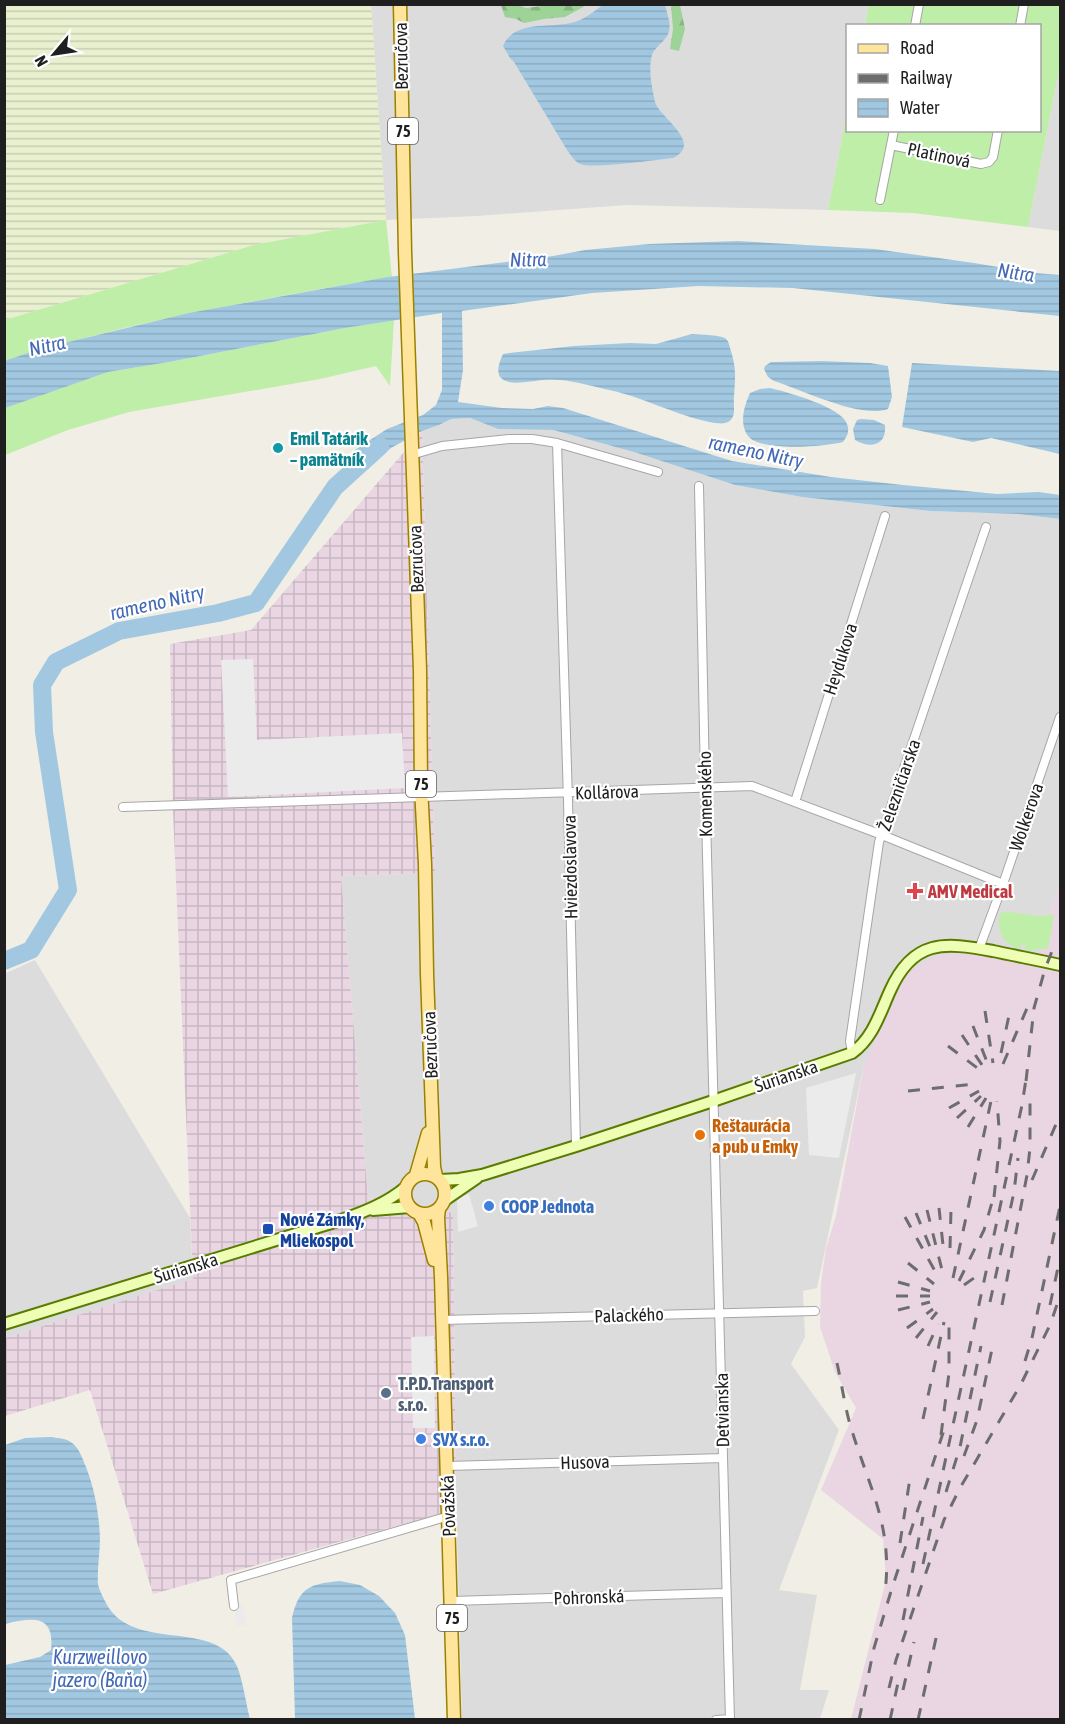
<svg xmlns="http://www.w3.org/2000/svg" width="1065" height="1724" viewBox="0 0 1065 1724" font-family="'Asap Condensed',sans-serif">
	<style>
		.residential { fill: #dddcdc }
		.industrial { fill: url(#industrial-grid) }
		.railway { fill: #ead6e3 }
		.farmland { fill: url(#farmland-rules) }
		.grass { fill: #beeea7 }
		.forest { fill: url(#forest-firs) }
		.parking { fill: #ebebeb }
		.water { fill: url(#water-rules) }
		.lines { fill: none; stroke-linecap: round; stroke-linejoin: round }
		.river { stroke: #a2c8e1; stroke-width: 18 }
		.street-casing { stroke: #a6a6a6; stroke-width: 10 }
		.secondary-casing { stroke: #597c00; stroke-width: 14 }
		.primary-casing { stroke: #9a8100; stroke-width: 15 }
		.street { stroke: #fff; stroke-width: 8 }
		.secondary { stroke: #eefeb5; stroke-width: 10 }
		.primary { stroke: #ffe59b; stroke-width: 12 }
		.rail { stroke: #6d6d6d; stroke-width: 3; stroke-dasharray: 12 12; stroke-linecap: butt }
		.culture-dot { fill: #0f9aa8; stroke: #fff; stroke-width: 2 }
		.health-dot { fill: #e0444e; stroke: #fff; stroke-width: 2 }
		.food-dot { fill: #e8710a; stroke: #fff; stroke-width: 2 }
		.shop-dot { fill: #3f7fe0; stroke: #fff; stroke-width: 2 }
		.transit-dot { fill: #1a4fb4; stroke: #fff; stroke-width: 2 }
		.service-dot { fill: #5c6f8a; stroke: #fff; stroke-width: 2 }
		.labels { text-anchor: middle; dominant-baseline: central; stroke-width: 4.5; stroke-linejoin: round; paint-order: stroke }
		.shield { fill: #fff; stroke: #626262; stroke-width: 1.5 }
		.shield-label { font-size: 16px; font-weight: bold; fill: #1f1f1f }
		.street-label { font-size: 18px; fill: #1f1f1f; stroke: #fff }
		.culture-label { font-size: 18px; font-weight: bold; fill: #0d838f; stroke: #fff; text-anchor: start }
		.health-label { font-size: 18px; font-weight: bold; fill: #be3a42; stroke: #fff; text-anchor: start }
		.food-label { font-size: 18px; font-weight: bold; fill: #c56008; stroke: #fff; text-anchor: start }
		.shop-label { font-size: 18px; font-weight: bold; fill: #366cbe; stroke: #fff; text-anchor: start }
		.transit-label { font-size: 18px; font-weight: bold; fill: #164399; stroke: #fff; text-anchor: start }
		.service-label { font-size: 18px; font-weight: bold; fill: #4e5e75; stroke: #fff; text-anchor: start }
		.water-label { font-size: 20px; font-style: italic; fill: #446ab6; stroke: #fff }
	</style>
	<defs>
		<pattern id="industrial-grid" width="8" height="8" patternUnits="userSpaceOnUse" patternTransform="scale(1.5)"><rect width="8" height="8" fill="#ead6e3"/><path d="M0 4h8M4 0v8" fill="none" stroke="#c8b7c2"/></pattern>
		<pattern id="farmland-rules" width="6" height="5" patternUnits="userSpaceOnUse" patternTransform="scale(1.5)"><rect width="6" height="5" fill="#e8f0cf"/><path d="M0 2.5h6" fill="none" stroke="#c7cdb1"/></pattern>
		<pattern id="forest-firs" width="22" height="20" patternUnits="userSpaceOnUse" patternTransform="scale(1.5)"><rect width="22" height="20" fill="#9ed397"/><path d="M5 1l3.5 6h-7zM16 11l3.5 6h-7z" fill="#88b582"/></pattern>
		<pattern id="water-rules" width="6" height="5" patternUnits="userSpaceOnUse" patternTransform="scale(1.5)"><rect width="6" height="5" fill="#a2c8e1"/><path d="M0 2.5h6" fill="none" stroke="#8babc1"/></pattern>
	</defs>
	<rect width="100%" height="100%" fill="#f1efe5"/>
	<path class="residential" d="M371 5H869L865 25 848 26 847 112 828 210 627 205 477 216 386 220Z
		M1060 65V231L1028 227Z
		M470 418 498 429 553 430 634 452 735 485 802 497 930 511 1018 514 1060 519V889L1055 895 1037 966 976 954 864 1065 817 1288 803 1291 805 1337 791 1364 839 1430 779 1590 817 1595 800 1690H829L820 1719H462L456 1501 453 1214 368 1198 341 876 435 873 422 431 439 425 451 419Z
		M35 960 190 1218 193 1280 5 1338 4 974Z"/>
	<path class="industrial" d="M422 431 435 873 341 876 368 1198 453 1213 456 1501 443 1513 153 1594 90 1390 5 1416V1338L193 1279 173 811 170 644 251 630Z"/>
	<path class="railway" d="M1060 889V1719H851L886 1580 883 1539 821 1490 856 1408 835 1372 820 1327 821 1283 826 1248 836 1216 864 1065 906 976 917 966 943 953 976 954 1037 965 1055 895Z"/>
	<path class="farmland" d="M5 5H371L386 220 254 245 5 320Z"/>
	<path class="grass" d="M869 5H1060V65L1028 227 913 213 828 210 847 112 848 130H1040V26L865 25Z
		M386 220 392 277C307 291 221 306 137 325 92 336 48 346 5 361V320L254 245Z
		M394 320 390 386 376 366 320 379 129 412 68 430 5 455V408L19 402 108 372 169 362 345 328Z
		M1008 912 1039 916 1054 915 1048 949H1037L1029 951 1025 950 1026 945 1021 944 1020 949C1002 944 997 931 1000 913Z"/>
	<path class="forest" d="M501 5H518L526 8 549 5H587L565 17 544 19 524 23 516 19 505 17Z
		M671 5H680L685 29 679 51 670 49 673 29Z"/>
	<path class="parking" d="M253 659 257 740 402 733 405 788 228 797 221 660Z
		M856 1073 839 1158 809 1155 806 1088Z
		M469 1194 478 1226 458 1232 457 1198Z
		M434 1336 435 1428H413L411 1337Z
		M243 1605 246 1625 236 1626 234 1606Z"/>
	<path class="water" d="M604 4 665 5C668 17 674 30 664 40 660 45 654 49 652 55 648 69 652 88 655 102 660 118 704 143 673 158 655 160 592 169 580 164 574 161 571 155 567 150L514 62 510 58 503 46C514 20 549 28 571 23 584 20 593 12 604 4Z
		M738 241 875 249 974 263 1035 273 1060 275V316L793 288 699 286 592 293 462 311 463 370 458 402 502 408 533 409 548 406 563 408 732 461 831 477 903 485 997 494 1039 492 1060 495V519L1018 514 930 511 802 497 735 485 634 452 553 430 498 429 470 418 451 419 439 425 422 431 391 448 368 469 355 450 387 429 423 415 436 405 442 390V313L345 328 169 362 108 372 5 408 4 361 43 348 189 313 388 277 553 256 585 250 649 244Z
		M692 334C699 335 723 334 727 340 729 342 729 345 730 348 737 369 735 377 734 397 733 406 737 417 728 422 712 430 647 400 628 395 612 390 595 387 579 383 568 380 555 379 543 380 523 382 485 392 503 354L509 353 574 346 630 343 656 344Z
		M822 361 870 363 888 366 892 397 888 409C860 419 803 390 774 381L768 377 764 369 765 366 771 362Z
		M912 363 1060 371V454L991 438 973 442 902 427Z
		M770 388C787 392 842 407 847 424 850 432 847 436 843 442 824 447 764 451 750 438 738 426 744 406 750 393L760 389Z
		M861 419 874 420 885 425C887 446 870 449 855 440L853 429 857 420Z
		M51 1437C56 1438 64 1438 69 1441 79 1446 82 1458 86 1467 95 1490 99 1514 100 1538 100 1553 97 1569 98 1584 99 1590 104 1599 107 1605 135 1653 216 1618 237 1666 243 1681 246 1704 250 1719H5V1665L40 1657 51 1650C55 1613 31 1618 5 1624V1445L25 1438Z
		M340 1581 360 1585 379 1596 395 1613 405 1635 415 1719H295L292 1618C299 1587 310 1584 340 1581Z"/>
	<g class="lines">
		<path class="river" d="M4 961 31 950 68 890 44 732 42 685 56 662 119 631 218 613 256 603 335 487 380 446"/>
		<defs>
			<path id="street" d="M915 26 919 4
				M1020 26 1024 4
				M891 145 981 164 989 162 993 157 998 130
				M880 200 894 130
				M557 443 568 800 576 1146
				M418 453 442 446 509 439H532L557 443 658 472
				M699 486 705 780 730 1720
				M795 802 885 516
				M123 807 752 786 882 835 1003 884 979 949
				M1003 884 1060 717
				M852 1053 850 1041 879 842 986 527
				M442 1320 815 1311
				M447 1466 723 1458
				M452 1601 726 1593
				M234 1606 231 1580 449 1516
				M716 1720 730 1719"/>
			<path id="secondary" d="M440 1180 459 1179 482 1175 576 1146 713 1101 852 1053C873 1038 880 1013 890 991 913 939 944 942 993 951 1016 956 1038 960 1060 965
				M445 1200 477 1178
				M373 1210 410 1207
				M4 1324 341 1220C364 1212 387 1203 406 1187"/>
			<path id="primary" d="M400 4 405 252 420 670 421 787 425 864 427 974 434 1167 436 1176
				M405 1194a20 20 0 1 1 40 0a20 20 0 1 1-40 0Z
				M416 1175 428 1133
				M439 1209 438 1217 441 1277 454 1720
				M419 1213 424 1222 434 1260"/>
		</defs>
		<use href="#street" class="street-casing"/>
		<use href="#secondary" class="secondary-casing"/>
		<use href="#primary" class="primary-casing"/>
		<use href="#street" class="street"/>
		<use href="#secondary" class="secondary"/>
		<use href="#primary" class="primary"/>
		<path class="rail" d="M985 1011 993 1063
			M973 1026 987 1062
			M962 1035 982 1065
			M948 1046 980 1070
			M1001 1053 1011 1006
			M1003 1064 1031 999
			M1026 1081 1034 1008 1045 969 1056 941
			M908 1091 976 1084
			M949 1108 979 1091
			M957 1118 981 1096
			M968 1127 986 1098
			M1032 1180 1060 1115
			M994 1197 1000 1141 997 1101
			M939 1208 943 1245
			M927 1210 944 1278
			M916 1213 930 1247
			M905 1217 940 1280
			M950 1248 951 1209
			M908 1263 934 1284
			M953 1278 991 1101
			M959 1281 984 1230 995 1192
			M898 1282 930 1291
			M964 1285 974 1278
			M896 1296H930
			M990 1302 1014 1192 1018 1158
			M1002 1305 1027 1175 1030 1148V1093
			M1050 1305 1060 1258
			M898 1310 930 1302
			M907 1328 933 1309
			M916 1338 937 1312
			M928 1346 938 1324
			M1025 1361 1032 1338 1060 1206
			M837 1363C842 1385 845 1409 852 1431 870 1489 893 1528 885 1592
			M923 1419 944 1322
			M941 1435 949 1373V1316
			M964 1456 977 1420 992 1349
			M946 1492 960 1447 981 1346
			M900 1543 910 1478
			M923 1564 1022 1105 1027 1073
			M903 1620 923 1517
			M889 1688 896 1660 944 1520 960 1488 1021 1384 1050 1325 1060 1296
			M903 1690 914 1642
			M859 1720 874 1648 892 1588 945 1427
			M890 1720 899 1678
			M918 1720 938 1629"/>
	</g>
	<circle class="culture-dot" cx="278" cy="448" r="6"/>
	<path class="health-dot" d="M912 882h6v6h6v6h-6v6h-6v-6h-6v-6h6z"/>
	<circle class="food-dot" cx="700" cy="1135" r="6"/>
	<g class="shop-dot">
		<circle cx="489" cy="1206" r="6"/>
		<circle cx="421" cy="1439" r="6"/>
	</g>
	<rect class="transit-dot" x="262" y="1223" width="12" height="12" rx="3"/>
	<circle class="service-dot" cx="386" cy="1393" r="6"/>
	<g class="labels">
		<g class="shield">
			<rect x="388" y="118" width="30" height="26" rx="4.5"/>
			<rect x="406" y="771" width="30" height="26" rx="4.5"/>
			<rect x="437" y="1605" width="30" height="26" rx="4.5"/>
		</g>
		<g class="shield-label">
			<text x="403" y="131">75</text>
			<text x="421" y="784">75</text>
			<text x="452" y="1618">75</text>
		</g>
		<g class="street-label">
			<text transform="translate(401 56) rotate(-91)">Bezručova</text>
			<text transform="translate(939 155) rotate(12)">Platinová</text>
			<text transform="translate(416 559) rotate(-92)">Bezručova</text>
			<text transform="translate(840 659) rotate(-72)">Heydukova</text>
			<text transform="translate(899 785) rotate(-71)">Železničiarska</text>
			<text transform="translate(607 792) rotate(-2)">Kollárova</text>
			<text transform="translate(705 794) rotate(-91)">Komenského</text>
			<text transform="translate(1026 817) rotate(-71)">Wolkerova</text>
			<text transform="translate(570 867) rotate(-91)">Hviezdoslavova</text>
			<text transform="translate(430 1045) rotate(-92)">Bezručova</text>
			<text transform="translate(786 1076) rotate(-19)">Šurianska</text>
			<text transform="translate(186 1268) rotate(-17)">Šurianska</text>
			<text transform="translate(629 1315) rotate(-2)">Palackého</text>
			<text transform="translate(722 1410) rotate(-91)">Detvianska</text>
			<text transform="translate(585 1462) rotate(-2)">Husova</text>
			<text transform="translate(448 1506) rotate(-92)">Považská</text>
			<text transform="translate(589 1597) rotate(-2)">Pohronská</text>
		</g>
		<g class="culture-label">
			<text x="290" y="438">Emil Tatárik<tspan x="290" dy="21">– pamätník</tspan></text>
		</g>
		<g class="health-label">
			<text x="928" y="891">AMV Medical</text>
		</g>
		<g class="food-label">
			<text x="712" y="1125">Reštaurácia<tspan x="712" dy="21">a pub u Emky</tspan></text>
		</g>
		<g class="shop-label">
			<text x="501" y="1206">COOP Jednota</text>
			<text x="433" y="1439">SVX s.r.o.</text>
		</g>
		<g class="transit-label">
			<text x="280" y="1219">Nové Zámky,<tspan x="280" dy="21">Mliekospol</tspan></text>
		</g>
		<g class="service-label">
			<text x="398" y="1383">T.P.D.Transport<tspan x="398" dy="21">s.r.o.</tspan></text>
		</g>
		<g class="water-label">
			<text transform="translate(528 259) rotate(-1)">Nitra</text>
			<text transform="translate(1016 272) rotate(8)">Nitra</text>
			<text transform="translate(47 345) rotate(-12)">Nitra</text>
			<text transform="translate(756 451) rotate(12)">rameno Nitry</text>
			<text transform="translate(157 602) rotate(-13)">rameno Nitry</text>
			<text x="100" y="1656">Kurzweillovo<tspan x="100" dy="23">jazero (Baňa)</tspan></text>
		</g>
	</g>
	<rect width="1065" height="1724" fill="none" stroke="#1f1f1f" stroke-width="12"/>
	<rect x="846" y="24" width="195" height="108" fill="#ffffff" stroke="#a5a5a5" stroke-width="1.5"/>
	<rect x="858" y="44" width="30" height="9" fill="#ffe59b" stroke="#a5a5a5" stroke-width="1.5"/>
	<text x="900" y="54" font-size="18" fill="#1f1f1f">Road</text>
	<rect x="858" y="74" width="30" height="9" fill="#6d6d6d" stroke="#a5a5a5" stroke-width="1.5"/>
	<text x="900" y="84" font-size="18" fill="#1f1f1f">Railway</text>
	<rect x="858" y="99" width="30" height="18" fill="url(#water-rules)" stroke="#a5a5a5" stroke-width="1.5"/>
	<text x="900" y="114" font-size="18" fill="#1f1f1f">Water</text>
	<g transform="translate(54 54) rotate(241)" stroke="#ffffff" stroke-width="4.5" paint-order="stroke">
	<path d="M0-4.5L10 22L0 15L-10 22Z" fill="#1f1f1f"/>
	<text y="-9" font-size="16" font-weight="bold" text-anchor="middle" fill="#1f1f1f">N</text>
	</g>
</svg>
